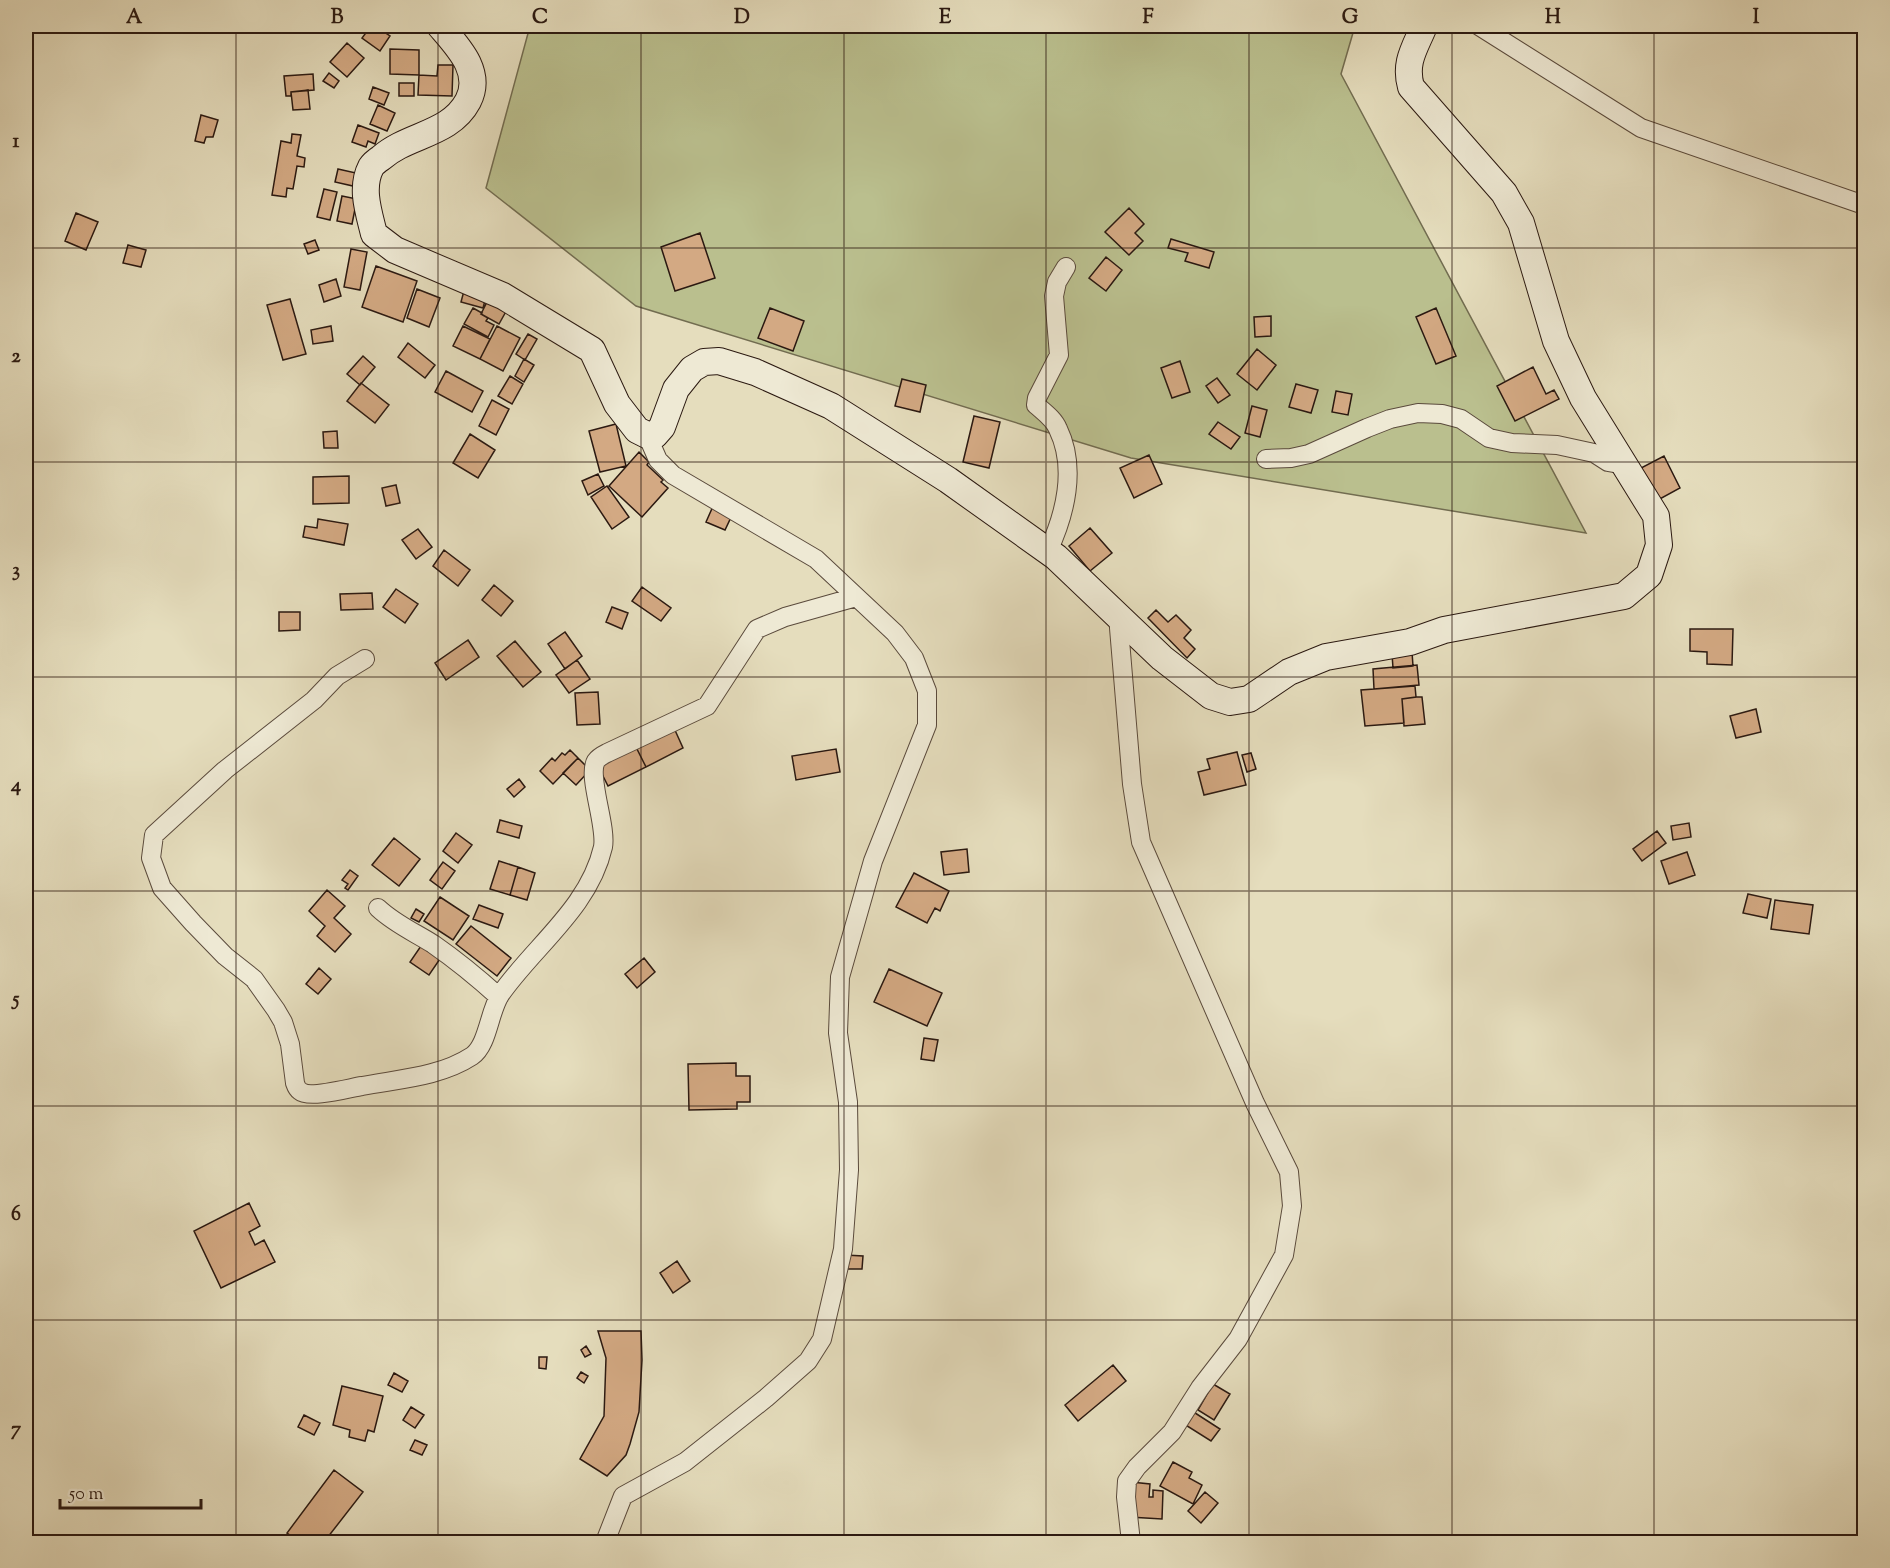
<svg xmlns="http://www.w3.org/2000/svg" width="1890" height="1568" viewBox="0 0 1890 1568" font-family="'Sorts Mill Goudy',serif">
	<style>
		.green { fill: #babf8e; stroke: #726c50; stroke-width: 1.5 }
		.building { fill: #d3a983; stroke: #2b1911; stroke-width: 1.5 }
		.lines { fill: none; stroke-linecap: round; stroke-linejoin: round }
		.street-casing { stroke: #5a4a3c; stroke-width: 20 }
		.secondary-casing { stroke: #2b1911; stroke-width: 28 }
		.street { stroke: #eee9d4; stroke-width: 18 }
		.secondary { stroke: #eee9d4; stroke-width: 26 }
		.grid { fill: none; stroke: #2b1911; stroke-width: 1.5; stroke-opacity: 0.55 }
		.neatline { fill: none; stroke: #2b1911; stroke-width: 2 }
		.grid-label { font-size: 20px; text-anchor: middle; font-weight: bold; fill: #2b1911 }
	</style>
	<rect width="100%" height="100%" fill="#e5ddbd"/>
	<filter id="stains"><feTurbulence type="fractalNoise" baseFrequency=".00333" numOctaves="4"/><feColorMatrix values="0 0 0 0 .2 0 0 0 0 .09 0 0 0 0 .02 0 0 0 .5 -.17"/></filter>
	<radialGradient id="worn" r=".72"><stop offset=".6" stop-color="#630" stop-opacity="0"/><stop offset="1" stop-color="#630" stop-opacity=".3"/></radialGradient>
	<path class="green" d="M530 26H1355L1341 74 1586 533 1131 458 636 306 486 188Z"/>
	<path class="building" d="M371 26H375L390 36 380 51 362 38Z
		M347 43 364 58 347 77 330 62Z
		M390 49 419 50V75L390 74Z
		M438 65H453L452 96 418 95 419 75 437 76Z
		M329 73 339 81 334 88 323 81Z
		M313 74 314 90 291 92V96H286L284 76Z
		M399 83H414V96H399Z
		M373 87 389 93 384 105 369 99Z
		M308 90 310 109 293 110 291 92Z
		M378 105 395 113 387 131 370 124Z
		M201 115 218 120 213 137H206L204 143 195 141Z
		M358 125 379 133 375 144 368 141 366 147 352 142Z
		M292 134 301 135 297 156 305 158 304 167 297 166 293 189 287 188 286 197 272 195 281 141 291 143Z
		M338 169 356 173 353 186 335 182Z
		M324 189 337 192 330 220 317 217Z
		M342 196 357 199 352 224 337 221Z
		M1129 208 1144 224 1135 233 1143 241 1129 255 1105 232Z
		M76 213 98 222 86 250 65 241Z
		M700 233 715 278 675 291 661 247Z
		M1171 239 1214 252 1209 268 1185 261 1188 253 1168 248Z
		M315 240 319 250 308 254 304 244Z
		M128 245 146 250 141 267 123 263Z
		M351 249 367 252 360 290 344 287Z
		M1106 257 1122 270 1106 291 1089 278Z
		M376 266 417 281 403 322 362 307Z
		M336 279 341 296 324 302 319 285Z
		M465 287 487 293 483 308 461 302Z
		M417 289 440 298 429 327 407 318Z
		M490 296 509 306 499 324 481 314Z
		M290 299 306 354 283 360 267 305Z
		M473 308 482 313 481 314 488 318 486 321 494 325 488 337 464 324Z
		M770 308 804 321 793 351 758 338Z
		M1436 308 1456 356 1436 364 1416 317Z
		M1271 316V336L1255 337 1254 317Z
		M331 326 333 341 313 344 311 330Z
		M463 326 490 339 480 359 453 346Z
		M497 326 520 338 503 371 480 359Z
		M528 334 537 339 525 360 516 354Z
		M408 343 435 365 425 378 398 357Z
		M1257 349 1276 365 1257 390 1237 374Z
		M363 356 375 367 360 385 347 374Z
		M524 359 534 365 524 382 515 376Z
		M1180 361 1190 392 1172 398 1161 368Z
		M1533 367 1546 394 1554 390 1559 399 1515 421 1497 386Z
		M446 371 483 391 472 412 435 392Z
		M510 376 523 384 512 404 498 396Z
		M1217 378 1230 395 1218 403 1206 386Z
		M902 379 926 385 920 412 895 406Z
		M361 383 389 405 375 423 347 401Z
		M1296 384 1318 390 1311 413 1289 407Z
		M1336 391 1352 394 1348 415 1332 412Z
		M492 400 509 409 496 435 479 426Z
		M1252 406 1267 410 1260 437 1245 433Z
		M974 416 1000 422 989 468 963 462Z
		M1218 422 1240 437 1231 449 1209 434Z
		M616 424 626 466 600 472 589 431Z
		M337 431 338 448H324L323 432Z
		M470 434 495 450 478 478 453 463Z
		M639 452 649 462 647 465 663 480 661 482 668 488 642 517 609 486Z
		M1149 455 1162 484 1134 498 1120 468Z
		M1664 456 1680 488 1658 500 1641 468Z
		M598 474 604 486 588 495 582 481Z
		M349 476V503L313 504V477Z
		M396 485 400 503 386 506 382 488Z
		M607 486 629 517 612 529 591 497Z
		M714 504 733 513 725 530 706 522Z
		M318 519 348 524 344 545 303 537 305 526 317 528Z
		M1090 528 1112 553 1090 571 1069 546Z
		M418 529 432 547 416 559 402 540Z
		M444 550 470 570 458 586 433 566Z
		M494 585 513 601 501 616 482 600Z
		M642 587 671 608 661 621 632 601Z
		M396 589 418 604 405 623 383 607Z
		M372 593 373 609 341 610 340 594Z
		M612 607 628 613 622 629 606 622Z
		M1156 610 1168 622 1176 615 1191 630 1184 638 1195 649 1187 658 1148 618Z
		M279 612H300V630L279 631Z
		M1690 629H1733L1732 665 1707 664V652L1690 651Z
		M565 632 582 656 565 669 548 644Z
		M468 640 479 657 446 680 435 663Z
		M515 641 541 672 523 687 497 656Z
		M1412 652 1413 666 1393 668 1392 654Z
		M577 660 590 679 569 693 556 675Z
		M1417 665 1419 685 1374 689 1373 669Z
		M1415 686 1416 697 1402 699 1404 723 1365 726 1361 690Z
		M598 692 600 724 577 725 575 693Z
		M1416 697H1422L1425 724 1404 726 1402 699Z
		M1756 709 1761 732 1736 738 1730 716Z
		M674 728 683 748 646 767 636 747Z
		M636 747 646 767 608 786 598 766Z
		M836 749 840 772 796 780 792 756Z
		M570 750 578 758 553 784 540 771 552 758 555 761 562 753 565 755Z
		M1237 752 1246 785 1204 795 1198 772 1210 769 1207 759Z
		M1251 753 1256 769 1247 772 1242 755Z
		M578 758 590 770 576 785 563 773Z
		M519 779 525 787 514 797 507 789Z
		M500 820 522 826 519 838 497 832Z
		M1689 823 1691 837 1673 840 1671 826Z
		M1657 831 1666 843 1642 861 1633 849Z
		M456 833 472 845 458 863 443 851Z
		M394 838 420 859 399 886 372 865Z
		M967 849 969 872 944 875 941 852Z
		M1687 852 1695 875 1669 884 1661 861Z
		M499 861 518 867 510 895 490 889Z
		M443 862 455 871 442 889 430 880Z
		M518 867 535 873 527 900 510 895Z
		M350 870 358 876 348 890 345 888 348 884 342 880Z
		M914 873 949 891 940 911 935 908 927 923 896 907Z
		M327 890 345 906 334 918 351 934 335 952 317 936 325 926 309 911Z
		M1748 894 1771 899 1767 918 1743 913Z
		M440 897 469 916 453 940 424 921Z
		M1775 900 1813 905 1809 934 1771 929Z
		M479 905 503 914 498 928 473 919Z
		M416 909 424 914 419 922 411 918Z
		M471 926 511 958 497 976 456 944Z
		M423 943 442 956 429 975 410 962Z
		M644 958 655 972 637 988 625 974Z
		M319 968 331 979 318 994 306 984Z
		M889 969 942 993 927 1026 874 1002Z
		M924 1038 938 1040 934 1061 921 1059Z
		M736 1063V1076H750V1102H737V1109L689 1110 688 1064Z
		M249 1203 260 1226 249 1232 255 1245 264 1240 275 1262 221 1288 194 1231Z
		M845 1255 863 1256 862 1269H844Z
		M677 1261 690 1281 673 1293 660 1273Z
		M598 1331H641L642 1360 639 1412 630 1444 626 1455 607 1476 580 1459 604 1416 606 1358Z
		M586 1346 591 1354 585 1357 581 1350Z
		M539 1357H547L546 1369 539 1368Z
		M1113 1365 1126 1381 1078 1421 1065 1405Z
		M581 1372 588 1376 584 1383 577 1378Z
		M394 1373 408 1381 402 1392 388 1385Z
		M1213 1384 1230 1394 1214 1420 1198 1410Z
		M342 1386 383 1396 374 1432 368 1430 365 1441 349 1437 350 1430 333 1425Z
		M411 1407 424 1415 415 1428 403 1420Z
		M1192 1411 1220 1429 1211 1441 1184 1424Z
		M304 1415 320 1423 314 1435 298 1427Z
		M415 1440 427 1445 422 1455 410 1450Z
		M1173 1462 1192 1472 1189 1478 1202 1485 1193 1504 1160 1486Z
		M334 1470 363 1492 324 1542H300L287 1533Z
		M1131 1482 1150 1484 1149 1497H1153V1490L1163 1491 1162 1519 1129 1517Z
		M1205 1492 1218 1503 1201 1523 1188 1511Z
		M1144 1535 1167 1536V1542H1143Z"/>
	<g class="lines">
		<defs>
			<path id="street" d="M1479 26 1641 128 1864 205
				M1266 459 1291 458 1309 454 1367 428 1390 419 1418 413 1442 414 1461 419 1489 438 1512 443 1557 445 1594 453 1608 462 1625 465
				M1048 551C1065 515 1077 468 1058 429 1054 419 1044 412 1036 405L1037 398 1059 355 1054 296 1057 282 1066 267
				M1118 616 1132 784 1141 842 1255 1103 1289 1172 1292 1206 1284 1255 1238 1339 1200 1388 1172 1432 1137 1467 1127 1481 1126 1497 1131 1542
				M365 659 337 676 314 700 225 770 154 835 151 858 162 888 193 923 225 956 254 979 276 1010 283 1022 290 1044 295 1083C296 1086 297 1089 300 1091 309 1099 349 1088 362 1086 398 1079 440 1077 472 1056 488 1045 489 1012 500 995 534 946 589 908 603 847 607 826 587 776 596 761 598 758 603 755 607 753L707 706 757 629 785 617 856 597
				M378 908C395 924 414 932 433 944 456 960 478 978 499 997
				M605 1542 623 1496 685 1462 766 1398 808 1361 822 1339 843 1249 849 1170 848 1102 838 1033 840 977 873 861 927 725V691L914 658 895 633 816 559 673 475 658 460 647 435"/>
			<path id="secondary" d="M440 26C458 47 483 72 468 101 450 135 408 134 381 158 378 160 373 164 371 167 360 188 369 213 374 234L395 250 503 296 592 350 617 404 637 430 647 435H655L662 427 676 389 692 369 704 362 719 361 755 372 831 406 948 480 1056 557 1162 658 1211 696 1230 702 1249 699 1289 672 1326 657 1410 642 1444 630 1624 596 1649 575 1659 545 1656 516 1583 398 1556 341 1521 223 1504 193 1411 87C1404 62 1415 48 1424 26"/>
		</defs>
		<use href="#street" class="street-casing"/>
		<use href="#secondary" class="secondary-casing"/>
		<use href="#street" class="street"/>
		<use href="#secondary" class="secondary"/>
	</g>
	<path class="grid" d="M236 26V1542M438 26V1542M641 26V1542M844 26V1542M1046 26V1542M1249 26V1542M1452 26V1542M1654 26V1542M26 248H1864M26 462H1864M26 677H1864M26 891H1864M26 1106H1864M26 1320H1864"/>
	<rect width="1890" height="1568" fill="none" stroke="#e5ddbd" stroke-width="66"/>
	<path d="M60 1499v9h141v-9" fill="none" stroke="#2b1911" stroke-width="3"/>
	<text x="69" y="1499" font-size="18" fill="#2b1911" stroke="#eee9d4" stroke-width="4.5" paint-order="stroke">50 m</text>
	<rect x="33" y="33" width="1824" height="1502" class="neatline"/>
	<g class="grid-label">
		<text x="134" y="23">A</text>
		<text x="337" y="23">B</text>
		<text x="540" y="23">C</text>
		<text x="742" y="23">D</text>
		<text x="945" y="23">E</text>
		<text x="1148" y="23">F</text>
		<text x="1350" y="23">G</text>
		<text x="1553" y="23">H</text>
		<text x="1756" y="23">I</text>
		<text x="16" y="147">1</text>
		<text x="16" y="362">2</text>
		<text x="16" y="576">3</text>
		<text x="16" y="791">4</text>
		<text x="16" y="1005">5</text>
		<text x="16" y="1220">6</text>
		<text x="16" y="1435">7</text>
	</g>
	<rect width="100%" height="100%" filter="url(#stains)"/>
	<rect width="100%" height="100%" fill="url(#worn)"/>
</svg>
